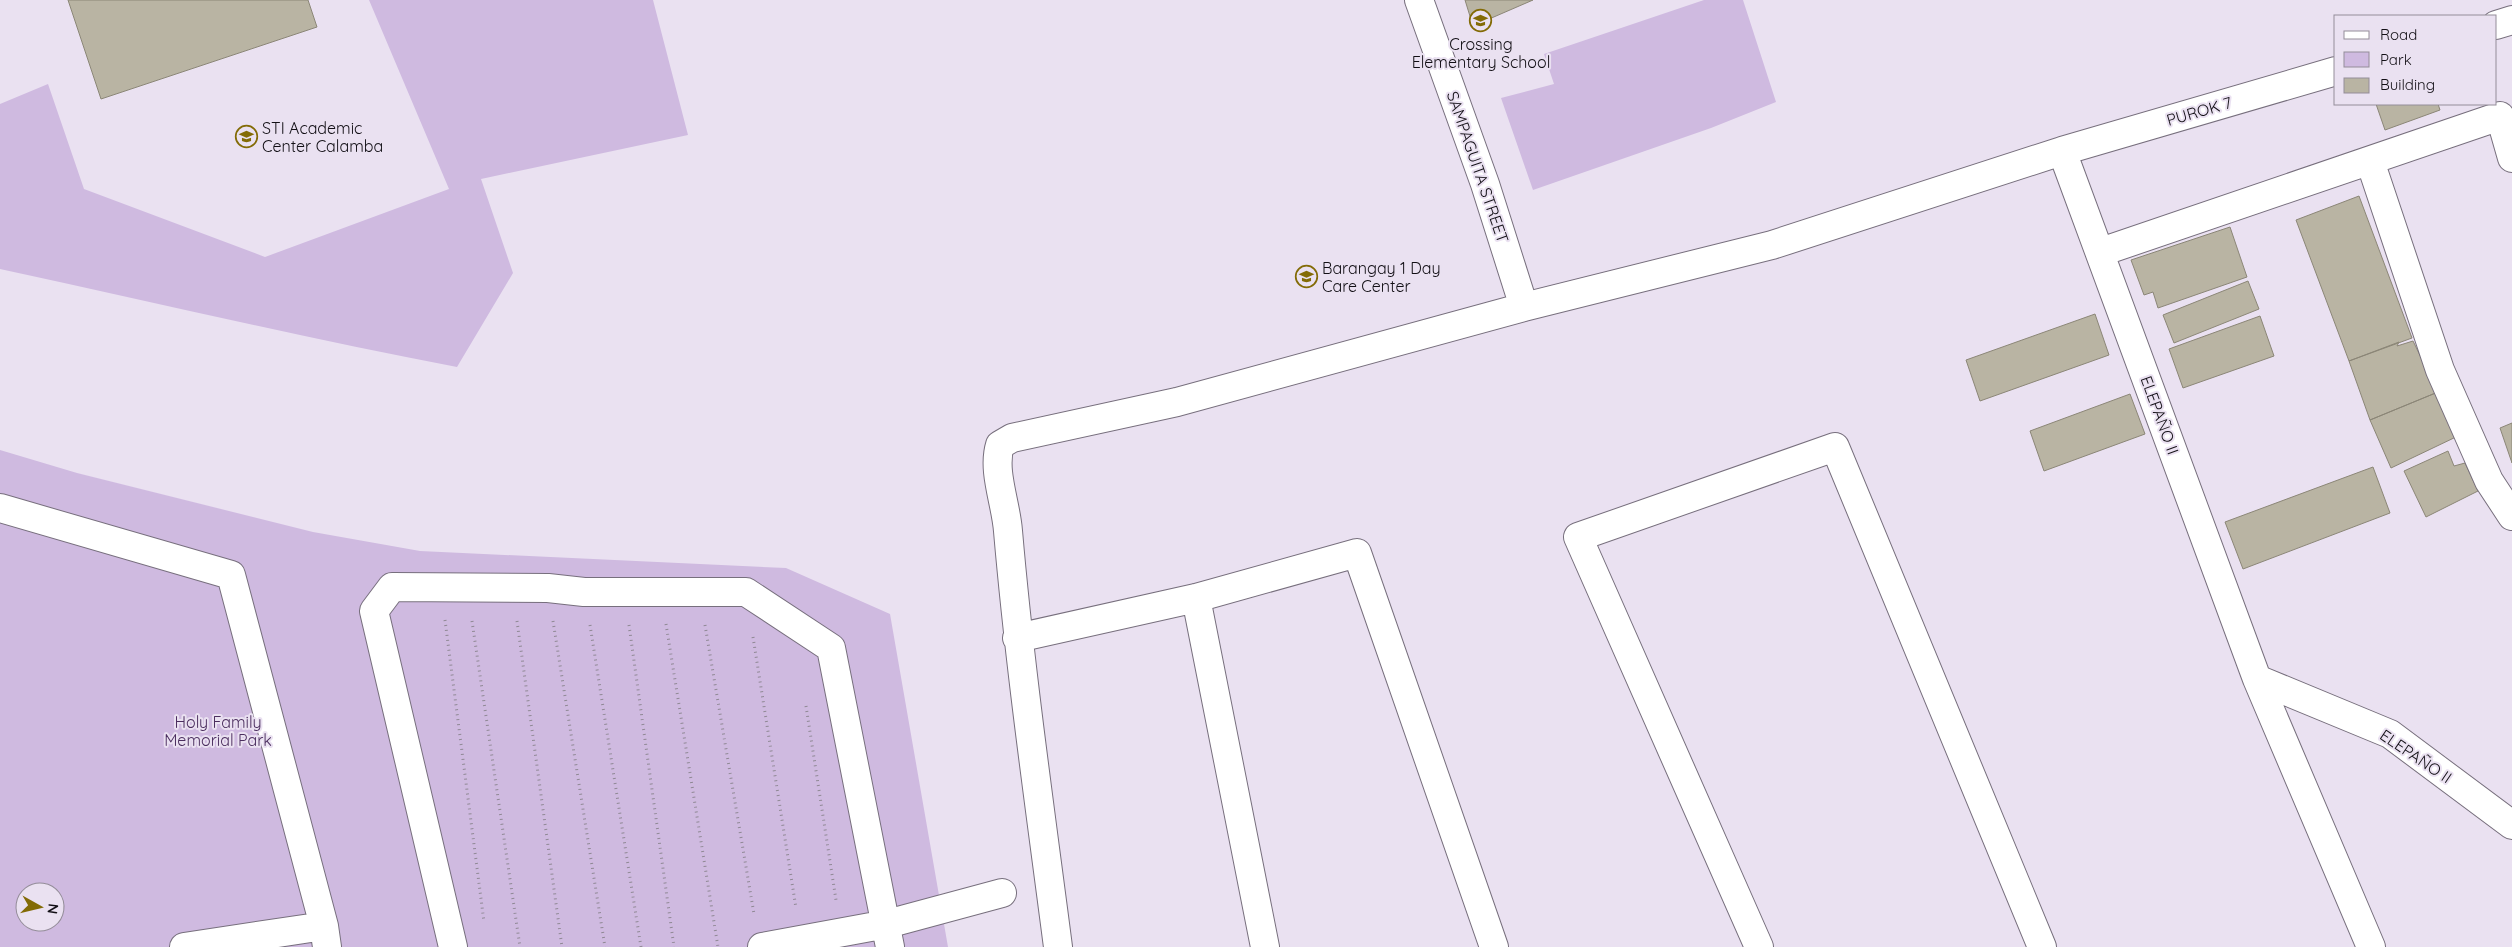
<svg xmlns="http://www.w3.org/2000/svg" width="2512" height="947" viewBox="0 0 2512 947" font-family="Quicksand,sans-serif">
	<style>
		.green { fill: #cfbae0; fill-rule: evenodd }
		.building { fill: #b9b4a3; stroke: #8b8677 }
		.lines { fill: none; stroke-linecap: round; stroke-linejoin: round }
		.minor-casing { stroke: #776f7d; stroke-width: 30 }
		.path { stroke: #908995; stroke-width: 3; stroke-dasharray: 1 4; stroke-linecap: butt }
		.minor { stroke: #fff; stroke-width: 28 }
		.labels { text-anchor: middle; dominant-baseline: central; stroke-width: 4; stroke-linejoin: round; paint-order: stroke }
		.poi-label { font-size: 16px; fill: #120f15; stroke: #eae1f1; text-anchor: start }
		.street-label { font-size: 16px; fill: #120f15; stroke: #eae1f1 }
		.park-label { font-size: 16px; fill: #4b2e5f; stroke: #eae1f1 }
	</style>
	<rect width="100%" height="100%" fill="#eae1f1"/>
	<path class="green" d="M369 0H653L688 135 481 179 513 273 457 367C304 338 153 302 0 269V104L48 84 84 189 265 257 449 189Z
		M1704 0H1743L1776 102 1711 128 1533 190 1501 98 1554 84 1544 54Z
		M0 450 77 473 313 532 420 551 786 568 890 614 948 947H0ZM25 892H55V922H25Z"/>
	<path class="building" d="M68 0H308L317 27 101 99Z
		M1465 0H1533L1473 26Z
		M2376 104H2438L2440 110 2385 130Z
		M2359 196 2412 338 2349 361 2296 220Z
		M2230 227 2247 277 2158 308 2153 292 2144 295 2131 260Z
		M2248 281 2259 309 2174 343 2163 315Z
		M2095 314 2109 355 1980 401 1966 360Z
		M2260 316 2274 356 2183 388 2169 349Z
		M2413 341 2438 392 2370 420 2349 361 2399 342 2397 346Z
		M2438 392 2458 436 2391 468 2370 420Z
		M2130 394 2145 434 2044 471 2030 431Z
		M2512 423V463L2500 428Z
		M2448 451 2454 466 2465 463 2478 491 2426 517 2404 471Z
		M2373 467 2390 513 2243 569 2225 522Z"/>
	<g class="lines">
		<defs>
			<path id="minor" d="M1419 0 1485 184 1524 307
				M2496 25 2512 20
				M2062 151 2257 679 2371 947
				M2370 161 2440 370 2489 481 2512 516
				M2101 252 2500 116 2512 158
				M0 508 231 575 324 926 327 947
				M1196 598 1265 947
				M1017 638 1196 598 1357 553 1494 947
				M2257 679 2390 734 2512 825
				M184 947 324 926
				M453 947 374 611 392 587 548 588 584 592H746L831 648 890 947
				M762 947 887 924 1002 893
				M1058 947C1040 808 1020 670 1008 531 1006 503 992 471 1000 445L1012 438 1177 402 1524 307 1772 245 2062 151 2336 71
				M1759 947 1578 537 1835 447 2042 947"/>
		</defs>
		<use href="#minor" class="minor-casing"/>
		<path class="path" d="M445 620 484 922
			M472 621 520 947
			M517 621 562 947
			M553 621 605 947
			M666 624 718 947
			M590 625 641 947
			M629 625 674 947
			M705 625 754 914
			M753 637 796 908
			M806 706 836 900"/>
		<use href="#minor" class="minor"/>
	</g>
	<defs>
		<symbol id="school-ring" viewBox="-11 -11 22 22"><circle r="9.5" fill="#eae1f1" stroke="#836b06" stroke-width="1.5"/><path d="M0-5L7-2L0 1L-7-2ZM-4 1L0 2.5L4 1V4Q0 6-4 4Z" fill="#836b06"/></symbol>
		<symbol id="university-ring" viewBox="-11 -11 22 22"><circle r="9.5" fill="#eae1f1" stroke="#836b06" stroke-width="1.5"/><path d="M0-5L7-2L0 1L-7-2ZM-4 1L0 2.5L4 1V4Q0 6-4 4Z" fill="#836b06"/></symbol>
	</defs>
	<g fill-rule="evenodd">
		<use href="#school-ring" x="1468" y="8" width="25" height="25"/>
		<use href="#university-ring" x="234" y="124" width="25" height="25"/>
		<use href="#school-ring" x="1294" y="264" width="25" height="25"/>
	</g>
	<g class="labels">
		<g class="poi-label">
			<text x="1481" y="44" text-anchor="middle">Crossing<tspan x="1481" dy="18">Elementary School</tspan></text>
			<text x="262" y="128">STI Academic<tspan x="262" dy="18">Center Calamba</tspan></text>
			<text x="1322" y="268">Barangay 1 Day<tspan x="1322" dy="18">Care Center</tspan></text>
		</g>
		<g class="street-label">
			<text transform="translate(2199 111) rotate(-16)">PUROK 7</text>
			<text transform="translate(1478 167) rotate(71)">SAMPAGUITA STREET</text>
			<text transform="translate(2160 415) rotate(70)">ELEPAÑO II</text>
			<text transform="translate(2416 756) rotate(34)">ELEPAÑO II</text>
		</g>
		<g class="park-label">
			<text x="218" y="722">Holy Family<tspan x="218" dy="18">Memorial Park</tspan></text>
		</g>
	</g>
	<rect x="2334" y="15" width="162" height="90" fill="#eae1f1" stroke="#948d99"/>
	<rect x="2344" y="31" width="25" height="8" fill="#ffffff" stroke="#948d99"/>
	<text x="2380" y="40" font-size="15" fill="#120f15">Road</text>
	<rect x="2344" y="52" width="25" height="15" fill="#cfbae0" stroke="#948d99"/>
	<text x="2380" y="65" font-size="15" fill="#120f15">Park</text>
	<rect x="2344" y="78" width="25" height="15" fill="#b9b4a3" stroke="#948d99"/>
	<text x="2380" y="90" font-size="15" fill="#120f15">Building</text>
	<g transform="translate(40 907) rotate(98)"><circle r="24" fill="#eae1f1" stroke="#948d99"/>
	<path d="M0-4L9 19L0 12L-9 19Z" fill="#836b06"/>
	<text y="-8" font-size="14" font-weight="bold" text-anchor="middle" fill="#120f15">N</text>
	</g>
</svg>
